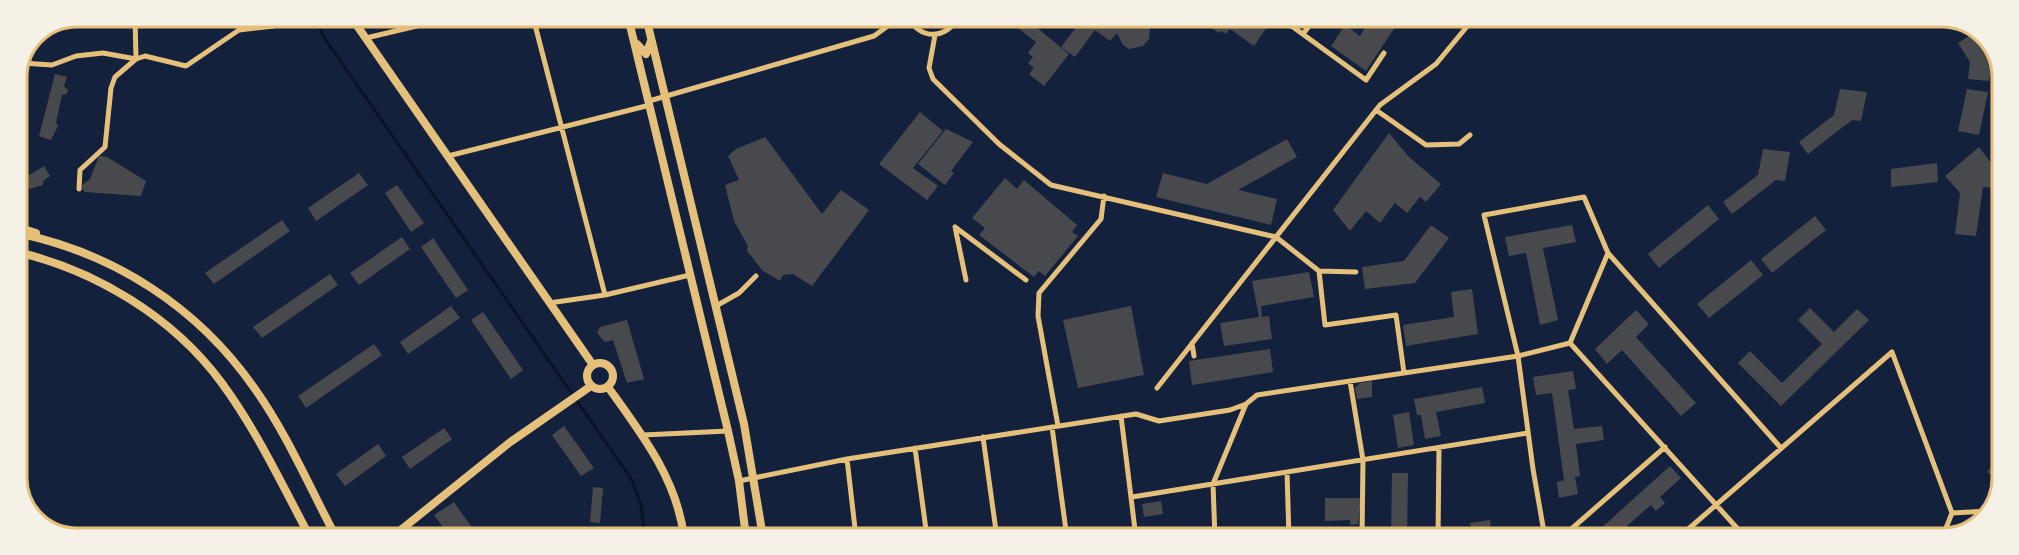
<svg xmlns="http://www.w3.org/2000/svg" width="2019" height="555" viewBox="0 0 2019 555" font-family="Ubuntu,sans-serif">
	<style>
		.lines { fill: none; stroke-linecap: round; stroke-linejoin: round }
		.stream { stroke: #0b132b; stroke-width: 3 }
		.building { fill: #48494c }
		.minor { stroke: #e5c07b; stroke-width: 5 }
		.secondary { stroke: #e5c07b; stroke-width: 8 }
		.primary { stroke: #e5c07b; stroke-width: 8 }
		.rim { fill: none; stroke: #e5c07b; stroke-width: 3 }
	</style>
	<rect width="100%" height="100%" fill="#14213d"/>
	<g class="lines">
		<path class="stream" d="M314 17 325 39 632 480 641 505 645 537"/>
	</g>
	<path class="building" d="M482 17H496V18L489 19 491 24 485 26Z
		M1025 18 1069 54 1044 86 1029 74 1034 68 1028 63 1033 57 1028 53 1036 42 1018 28Z
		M1083 18H1151L1149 39 1143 46 1129 49 1123 45 1117 33 1110 41 1095 30 1075 57 1061 47Z
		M1210 18H1254L1267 27 1254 46 1230 29 1226 34 1221 31 1219 33 1206 24Z
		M1371 18H1401L1366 71 1331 46 1345 25 1360 36Z
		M1977 31 1988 37 1997 60 1994 59 1989 81 1968 79 1970 62 1958 43Z
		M55 74 67 77 64 86 68 90 67 94 62 95 56 123 58 126 51 140 39 136Z
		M1840 89 1867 92 1861 121 1852 120 1808 154 1799 142 1834 115Z
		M1967 89 1988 92 1979 135 1958 131Z
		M920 112 943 131 913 168 938 186 927 200 879 164Z
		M946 129 973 142 951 171 954 173 945 185 918 164Z
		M1389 133 1408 156 1441 184 1426 202 1420 197 1407 213 1395 203 1380 223 1366 211 1350 231 1333 210Z
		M765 137 822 214 841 190 869 210 812 286 793 274 783 275 780 281 763 271 747 251 748 246 734 221 725 185 739 180 728 156 736 149Z
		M1287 139 1297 157 1238 190 1277 199 1271 225 1156 197 1163 173 1207 184Z
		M1979 147 1994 167H2002V188L1983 187 1976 236 1955 234 1960 193 1945 176Z
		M1763 149 1790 152 1785 181 1776 180 1732 214 1723 202 1758 175Z
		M99 156 107 157 146 181 141 196 85 192 82 189 83 184 90 179Z
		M1937 163 1938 182 1891 187V169Z
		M44 166 50 176 43 181V185L30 189 23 179Z
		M359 173 368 185 316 221 308 208Z
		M1005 178 1017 189 1024 180 1077 225 1072 232 1078 236 1045 276 1039 271 1034 277 979 235 985 228 972 218Z
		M397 185 424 223 411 232 385 193Z
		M1708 205 1719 219 1659 268 1648 254Z
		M1815 216 1826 230 1772 273 1761 259Z
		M282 220 290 231 214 284 205 273Z
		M1431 225 1449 238 1415 283 1365 289 1362 267 1404 261Z
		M1572 225 1576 242 1543 248 1558 320 1540 325 1526 253 1509 256 1505 237Z
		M402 237 410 249 359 285 350 273Z
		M433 238 468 290 456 298 421 247Z
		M1751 260 1763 275 1709 318 1697 304Z
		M1309 272 1314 297 1261 306 1262 317 1269 316 1272 339 1224 346 1220 323 1259 317 1252 281Z
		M330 274 338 285 262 338 253 327Z
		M1472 289 1478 334 1406 346 1403 325 1454 317 1451 292Z
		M451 306 460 318 408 354 400 342Z
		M1131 306 1144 375 1078 388 1063 320Z
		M1810 308 1834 332 1857 309 1869 320 1781 406 1738 363 1750 351 1782 383 1822 344 1798 320Z
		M1636 310 1649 324 1636 337 1696 403 1681 416 1622 350 1607 364 1595 349Z
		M483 312 523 370 511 379 471 320Z
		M627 320 644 379 627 383 613 340 605 342 597 333 600 327Z
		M374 344 382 355 306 408 298 396Z
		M1270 349 1273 372 1192 385 1189 361Z
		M1573 371 1576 389 1568 390 1574 429 1602 426 1604 440 1576 444 1580 476 1575 477 1578 494 1559 498 1557 482 1564 480 1552 393 1536 395 1533 377Z
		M1372 381V397L1357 399 1355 388 1360 383Z
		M1482 387 1485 403 1436 412 1441 436 1425 439 1421 415H1417L1414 399Z
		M1409 412 1414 445 1398 448 1393 415Z
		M564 426 594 468 581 476 552 435Z
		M444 428 452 439 410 469 402 457Z
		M2001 432V451L1992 438Z
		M378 444 386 456 345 486 336 474Z
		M2001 455V481L1987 472Z
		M1670 466 1681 478 1660 497 1665 503 1656 511 1651 505 1620 532 1626 538H1590Z
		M1392 473H1408L1407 538H1391Z
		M593 487 603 488 600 523 590 522Z
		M1325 498H1361L1358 524 1350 525V520L1325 521Z
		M1161 501 1163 514 1144 517 1142 504Z
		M454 502 475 532 468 537H450L434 515Z
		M1490 520 1492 538H1472L1470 523Z
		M540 526 549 537H524Z"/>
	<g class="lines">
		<path class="minor" d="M135 17 136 59
			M533 17 605 295
			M909 17C919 41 948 39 958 17
			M1181 18 1190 24 1197 22 1201 18
			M1270 18 1293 27 1366 80 1384 53
			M1303 34 1315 18
			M935 35 929 68 933 79 999 144 1051 185 1276 237 1319 271 1325 325 1396 315 1404 373
			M366 38 455 17
			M22 63 52 65 76 56 103 53 136 59 145 56 186 66 239 30 274 26 276 17
			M649 101 874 36 896 20 906 17
			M1376 110 1426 145 1459 144 1470 135
			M448 156 650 105
			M79 189 80 170 105 147 111 88 115 77 136 59
			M955 227 1026 280
			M955 227 966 280
			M1319 271 1356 272
			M549 303 605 295 690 275
			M716 306 739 293 756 276
			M1192 343 1194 356
			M1570 343 1746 538
			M1350 381 1363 460 1362 538
			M1157 388 1380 105 1436 64 1474 18
			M1121 416 1136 538
			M1058 426 1038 316 1039 293 1101 219 1104 196
			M1052 427 1067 538
			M643 435 728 431
			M983 437 997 538
			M915 448 927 537
			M847 459 856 537
			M1287 472 1289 538
			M739 481 847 459 1136 414 1159 421 1230 410 1246 404 1257 395 1518 356 1570 343 1608 253
			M1132 497 1528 433
			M1952 513 1989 511
			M1215 538 1213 484 1246 404
			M1438 538 1439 448
			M1545 538 1533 469 1518 356 1484 215 1584 197 1608 253 1781 448
			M1561 538 1665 447
			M1678 538 1892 352 1952 513 1942 538"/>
		<path class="secondary" d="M351 17 593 365
			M17 227 36 233
			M17 233C114 253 198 307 255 389 287 434 310 488 336 537
			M17 252C95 270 173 317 221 382 256 429 282 485 310 537
			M587 376a13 13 0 1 1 26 0a13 13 0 1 1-26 0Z
			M608 387C641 433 677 479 684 537
			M392 537 509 443 591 386"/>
		<path class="primary" d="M628 17 728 431 739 481 746 537
			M646 17 744 424 763 537
			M637 44 646 54 651 41"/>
	</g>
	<path d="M0 0H2019V555H0ZM77 27H1942A50 50 0 0 1 1992 77V478A50 50 0 0 1 1942 528H77A50 50 0 0 1 27 478V77A50 50 0 0 1 77 27Z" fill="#f6f1e7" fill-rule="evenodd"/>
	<path class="rim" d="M77 27H1942A50 50 0 0 1 1992 77V478A50 50 0 0 1 1942 528H77A50 50 0 0 1 27 478V77A50 50 0 0 1 77 27Z"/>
</svg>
